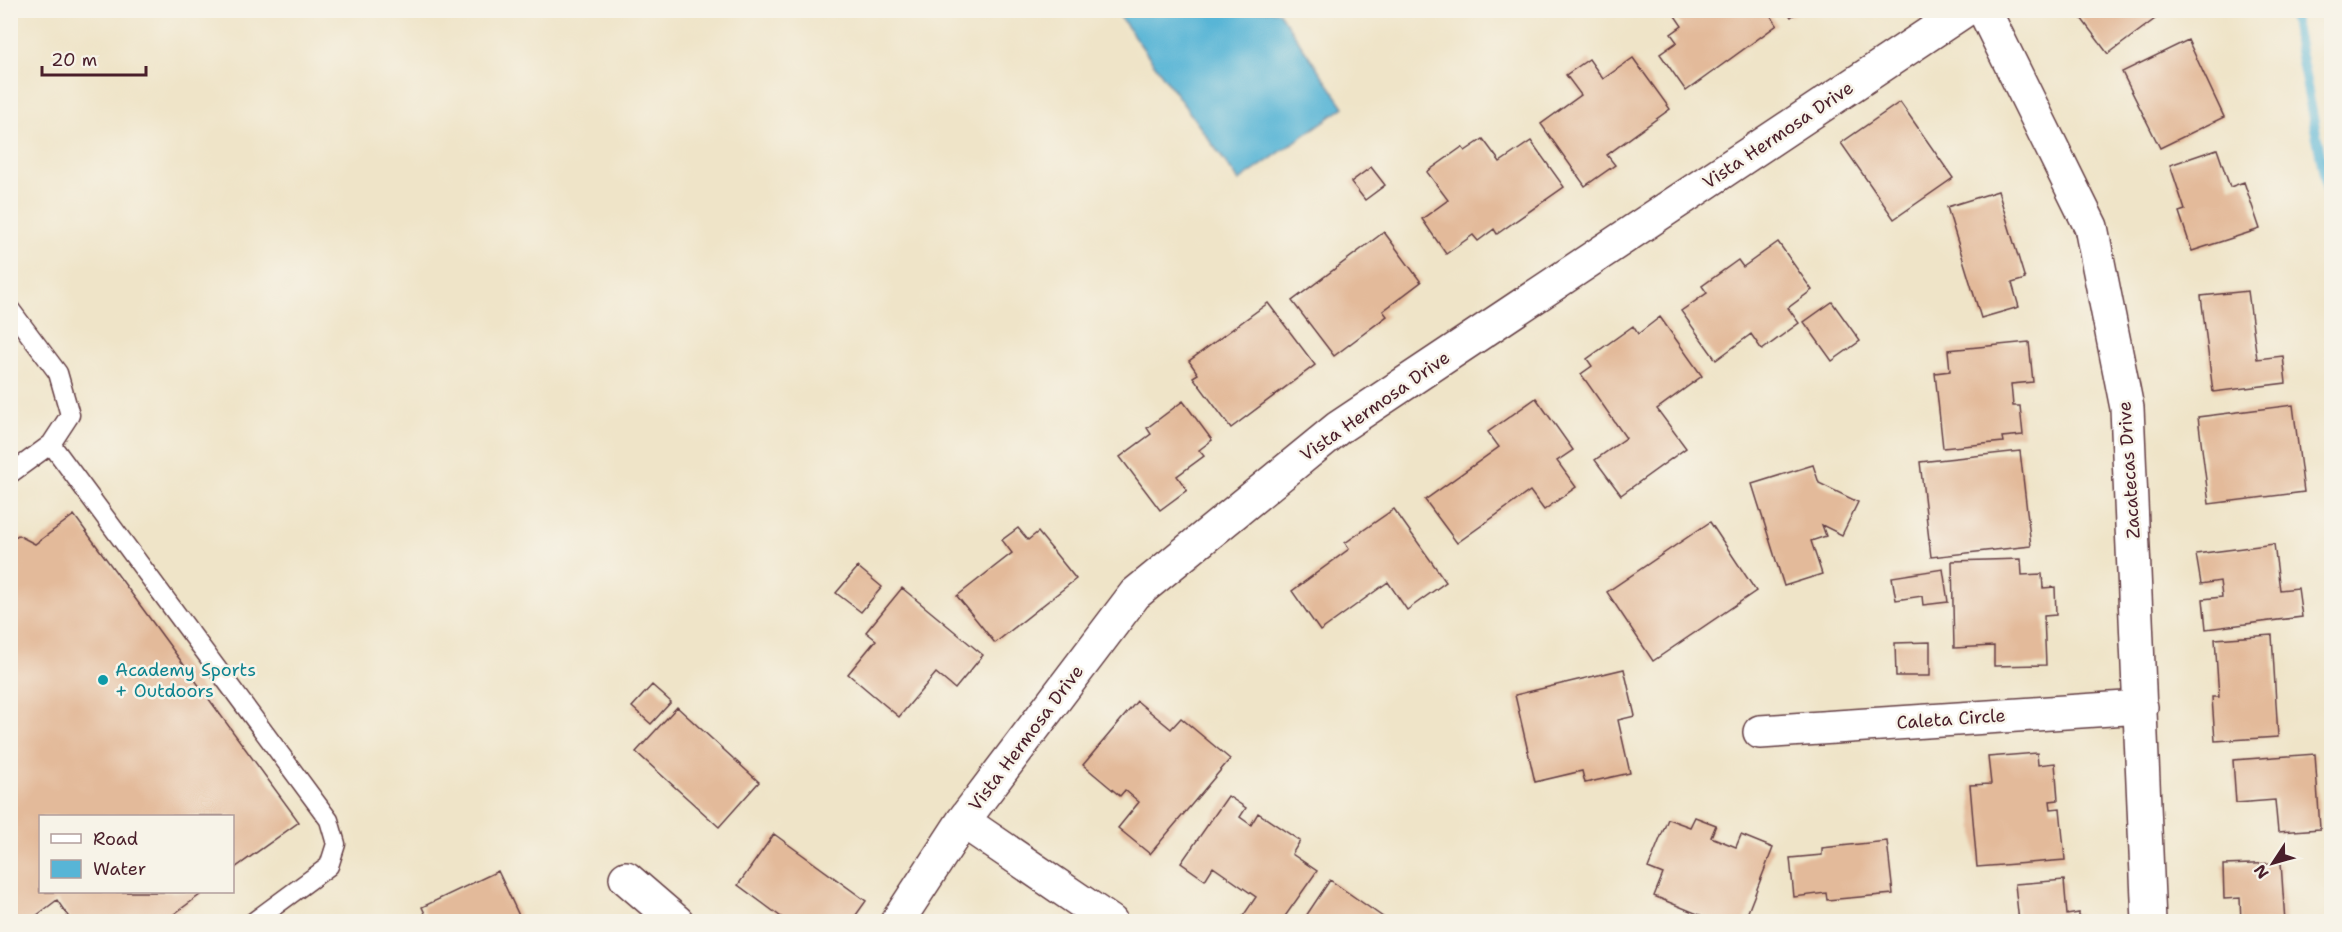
<svg xmlns="http://www.w3.org/2000/svg" width="2342" height="932" viewBox="0 0 2342 932" font-family="'Shantell Sans',sans-serif">
	<style>
		.water { fill: #58b5d6; stroke: #516a80; stroke-width: 1.5 }
		.lines { fill: none; stroke-linecap: round; stroke-linejoin: round }
		.stream { stroke: #58b5d6; stroke-width: 10 }
		.building { fill: #e3ba9a }
		.service-casing { stroke: #633d43; stroke-width: 21 }
		.minor-casing { stroke: #633d43; stroke-width: 36 }
		.service { stroke: #fff; stroke-width: 18 }
		.minor { stroke: #fff; stroke-width: 33 }
		.culture-dot { fill: #0f9aa8; stroke: #f7f3e8; stroke-width: 2 }
		.labels { text-anchor: middle; dominant-baseline: central; stroke-width: 5; stroke-linejoin: round; paint-order: stroke }
		.street-label { font-size: 18px; fill: #4a1f2b; stroke: #f7f3e8 }
		.culture-label { font-size: 18px; fill: #0d838f; stroke: #f7f3e8; text-anchor: start }
	</style>
	<rect width="100%" height="100%" fill="#f7f3e8"/>
	<filter id="ink" filterUnits="userSpaceOnUse"><feTurbulence type="fractalNoise" baseFrequency=".0167" numOctaves="2"/><feDisplacementMap in="SourceGraphic" scale="12" xChannelSelector="R" yChannelSelector="G"/><feConvolveMatrix kernelMatrix="1 2 1 2 8 2 1 2 1" color-interpolation-filters="sRGB"/></filter>
	<filter id="wash" filterUnits="userSpaceOnUse"><feTurbulence type="fractalNoise" baseFrequency=".008" numOctaves="4" result="noise"/><feDisplacementMap in="SourceGraphic" scale="24" xChannelSelector="R" yChannelSelector="G"/><feGaussianBlur stdDeviation="1.35" result="paint"/><feColorMatrix in="noise" values="0 0 0 0 0 0 0 0 0 0 0 0 0 0 0 0 0 1.4 0 .05"/><feComposite in="paint" operator="in"/></filter>
	<g filter="url(#wash)">
		<rect width="100%" height="100%" fill="#efe4c8"/>
		<path class="water" d="M1116 11H1278L1344 107 1239 181Z"/>
		<g class="lines">
			<path class="stream" d="M2292 10 2332 215"/>
		</g>
		<g id="blocks">
			<path class="building" d="M1671 10H1767L1777 25 1686 91 1660 54 1677 42 1671 34 1682 26Z
				M1786 10H1800L1791 17Z
				M2075 10H2167L2108 54Z
				M2188 40 2224 117 2160 148 2122 72Z
				M1633 58 1670 109 1607 155 1615 165 1585 186 1541 124 1581 95 1566 75 1589 59 1603 79Z
				M1900 102 1953 178 1894 219 1841 143Z
				M1483 139 1500 162 1531 141 1564 187 1497 234 1494 229 1478 241 1473 235 1446 254 1422 219 1448 200 1427 172 1462 147 1465 151Z
				M2217 149 2230 187 2244 182 2260 229 2192 251 2179 212 2185 210 2170 165Z
				M1371 167 1385 185 1365 200 1351 182Z
				M1998 191 2025 279 2012 283 2019 307 1981 318 1947 207Z
				M1384 232 1421 282 1383 311 1387 316 1334 356 1292 301Z
				M1778 242 1812 290 1788 308 1799 323 1762 350 1751 334 1716 360 1681 311 1707 293 1702 286 1738 260 1743 267Z
				M2248 291 2257 359 2283 356 2286 383 2213 392 2201 296Z
				M1832 302 1860 341 1832 361 1804 322Z
				M1268 303 1315 365 1231 428 1193 377 1198 374 1189 361Z
				M1660 317 1702 376 1657 409 1686 448 1621 495 1595 460 1626 438 1581 374 1592 366 1587 359 1633 326 1638 334Z
				M2029 342 2033 382 2011 384 2013 406H2020L2023 435 2002 437 2003 442 1943 448 1935 373 1950 371 1948 350Z
				M1536 398 1573 450 1557 461 1576 487 1544 510 1530 491 1457 543 1425 500 1499 447 1488 432Z
				M1183 401 1212 440 1199 450 1204 456 1177 476 1187 490 1160 510 1120 457 1151 434 1147 428Z
				M2293 405 2304 492 2209 504 2198 417Z
				M2020 451 2031 546 1931 557 1920 462Z
				M1813 465 1819 483 1858 502 1842 535 1822 525 1826 536 1811 541 1822 574 1784 586 1752 484Z
				M1394 509 1446 582 1407 610 1388 582 1320 631 1292 591 1349 549 1345 543Z
				M74 515 299 822 232 870V816H40V892H204L163 922H72L57 900 28 922H10V540L18 535 35 544Z
				M1710 522 1756 591 1653 661 1607 592Z
				M1018 528 1028 540 1038 532 1076 579 995 643 957 596 1012 553 1002 540Z
				M2274 544 2280 590 2298 588 2302 617 2206 629 2203 599 2222 597 2220 581 2201 584 2196 554Z
				M2021 559 2022 575 2042 574 2043 588 2055 587 2056 615 2044 616 2046 665 1994 666V646L1954 648 1952 561Z
				M858 567 882 587 861 612 836 593Z
				M1943 569 1948 602 1923 605 1922 596 1896 600 1892 577Z
				M902 588 983 655 955 689 936 673 899 717 848 674 876 640 866 632Z
				M2272 635 2278 737 2215 741 2212 697H2219L2215 639Z
				M1930 642V676H1896L1895 643Z
				M1624 669 1635 716 1618 720 1630 773 1585 783 1582 771 1535 782 1515 695Z
				M652 685 671 702 651 724 632 707Z
				M1137 701 1171 729 1181 718 1230 759 1150 854 1118 828 1139 802 1125 790 1120 796 1083 765Z
				M677 707 759 782 719 827 636 752Z
				M2037 753 2038 765 2055 763 2058 800 2050 801 2051 809 2060 808 2065 860 1977 867 1970 785 1991 784 1988 757Z
				M2315 754 2320 829 2278 832 2275 800 2236 803 2233 760Z
				M1228 796 1246 808 1240 817 1251 825 1258 813 1300 841 1292 854 1317 871 1281 922H1251L1243 916 1256 897 1213 867 1205 880 1181 863Z
				M1695 817 1716 825 1711 837 1736 847 1741 835 1773 848 1744 922H1717L1654 896 1663 874 1648 868 1668 819 1690 827Z
				M774 834 866 901 851 922H788L738 885Z
				M1887 841 1893 894 1827 900 1826 893 1794 897 1790 858 1822 855V848Z
				M2281 863 2285 922H2241L2240 898 2224 899 2223 865Z
				M498 871 522 922H429L422 907Z
				M1330 880 1390 922H1302Z
				M2064 880 2067 915 2079 913V922H2019L2015 884Z"/>
		</g>
	</g>
	<g filter="url(#ink)">
		<use href="#blocks" fill-opacity="0" stroke="#633d43" stroke-width="1.5"/>
		<g class="lines">
			<defs>
				<path id="service" d="M10 309 58 373 70 415 51 444 10 474
					M51 444 329 820 336 844 329 866 253 922"/>
				<path id="minor" d="M1984 10 2091 227 2127 408 2149 922
					M1760 732 2141 707
					M963 821 1111 922
					M626 878 677 922
					M897 922 963 821 1135 594 1338 428 1965 10"/>
			</defs>
			<use href="#service" class="service-casing"/>
			<use href="#minor" class="minor-casing"/>
			<use href="#service" class="service"/>
			<use href="#minor" class="minor"/>
		</g>
	</g>
	<circle class="culture-dot" cx="103" cy="680" r="6"/>
	<g class="labels">
		<g class="street-label">
			<text transform="translate(1778 135) rotate(-34)">Vista Hermosa Drive</text>
			<text transform="translate(1375 406) rotate(-35)">Vista Hermosa Drive</text>
			<text transform="translate(2129 470) rotate(-94)">Zacatecas Drive</text>
			<text transform="translate(1951 719) rotate(-4)">Caleta Circle</text>
			<text transform="translate(1026 738) rotate(-53)">Vista Hermosa Drive</text>
		</g>
		<g class="culture-label">
			<text x="115" y="670">Academy Sports<tspan x="115" dy="21">+ Outdoors</tspan></text>
		</g>
	</g>
	<rect width="2342" height="932" fill="none" stroke="#f7f3e8" stroke-width="36"/>
	<rect x="39" y="815" width="195" height="78" fill="#f7f3e8" stroke="#b29e9c" stroke-width="1.5"/>
	<rect x="51" y="834" width="30" height="9" fill="#ffffff" stroke="#b29e9c" stroke-width="1.5"/>
	<text x="93" y="845" font-size="18" fill="#4a1f2b">Road</text>
	<rect x="51" y="860" width="30" height="18" fill="#58b5d6" stroke="#b29e9c" stroke-width="1.5"/>
	<text x="93" y="875" font-size="18" fill="#4a1f2b">Water</text>
	<g transform="translate(2273 863) rotate(234)" stroke="#f7f3e8" stroke-width="4.5" paint-order="stroke">
	<path d="M0-4.5L10 22L0 15L-10 22Z" fill="#4a1f2b"/>
	<text y="-9" font-size="16" font-weight="bold" text-anchor="middle" fill="#4a1f2b">N</text>
	</g>
	<path d="M42 66v9h104v-9" fill="none" stroke="#4a1f2b" stroke-width="3"/>
	<text x="51" y="66" font-size="18" fill="#4a1f2b" stroke="#f7f3e8" stroke-width="4.5" paint-order="stroke">20 m</text>
</svg>
